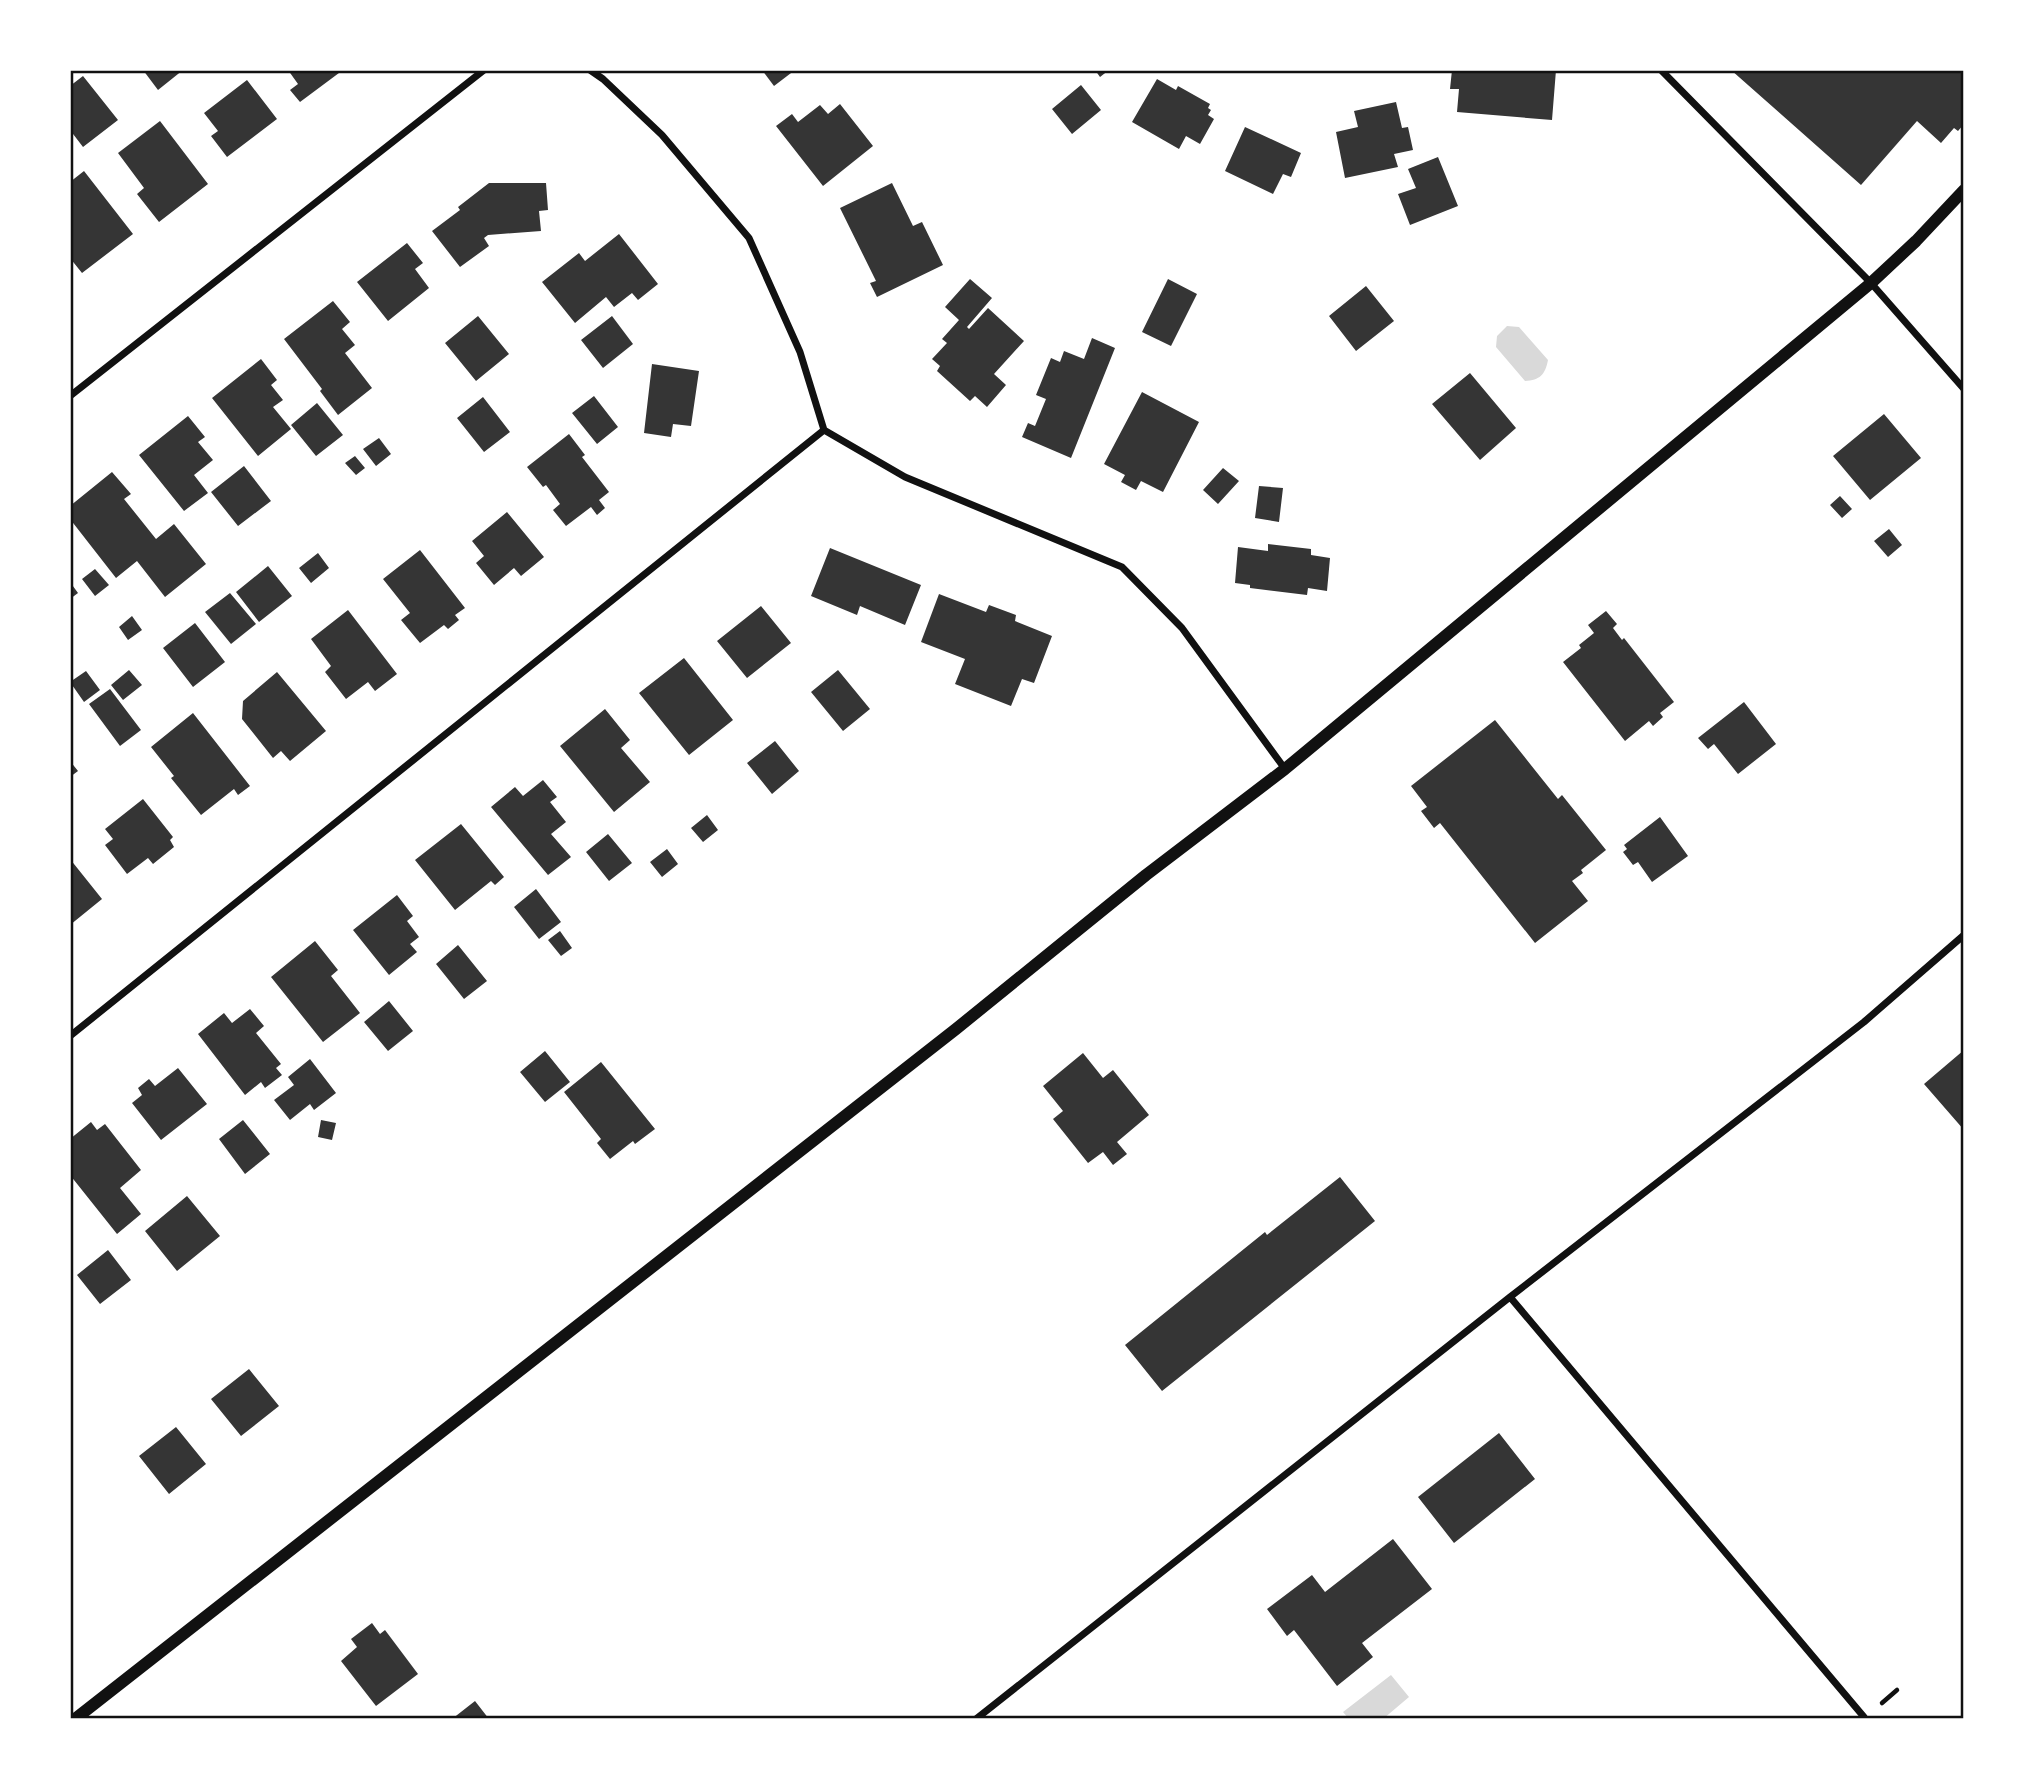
<svg xmlns="http://www.w3.org/2000/svg" width="2034" height="1789" viewBox="0 0 2034 1789" font-family="Lato,sans-serif">
	<style>
		.water { fill: #d9d9d9 }
		.building { fill: #353535 }
		.lines { fill: none; stroke-linecap: round; stroke-linejoin: round }
		.path { stroke: #111; stroke-width: 4.5 }
		.minor { stroke: #111; stroke-width: 7 }
		.tertiary { stroke: #111; stroke-width: 12 }
		.neatline { fill: none; stroke: #111; stroke-width: 2.5 }
	</style>
	<rect width="100%" height="100%" fill="#fff"/>
	<path class="water" d="M1507 326 1519 327 1548 360C1545 375 1540 380 1525 381L1496 347 1497 336Z
		M1391 1675 1409 1697 1383 1719H1349L1343 1712Z"/>
	<path class="building" d="M143 70H183L158 90Z
		M288 70H343L300 102 290 90 298 84Z
		M762 70H795L774 86Z
		M1095 70H1109L1100 77Z
		M1452 70H1556L1552 120 1457 112 1459 89H1450Z
		M1731 70H1959L1964 74V124L1958 131 1954 128 1941 143 1917 121 1861 185Z
		M83 76 118 120 83 147 70 130V86Z
		M1157 79 1176 90 1178 86 1210 104 1208 108 1211 110 1208 115 1214 119 1200 144 1186 136 1179 149 1132 122Z
		M247 80 277 119 227 157 211 136 218 131 204 113Z
		M1081 85 1101 110 1072 134 1052 109Z
		M1396 102 1402 128 1408 127 1413 150 1394 154 1398 167 1345 178 1336 132 1358 127 1354 111Z
		M840 104 873 146 823 186 776 126 792 114 798 122 820 105 828 114Z
		M160 121 208 184 159 222 137 194 144 188 118 153Z
		M1245 127 1301 153 1291 177 1283 174 1273 194 1225 171Z
		M1438 157 1458 206 1410 225 1398 194 1416 188 1408 169Z
		M84 171 133 234 82 273 70 258V182Z
		M489 183H546L548 210 539 211 541 231 488 235 484 238 489 246 460 267 432 231 460 210 458 207Z
		M892 183 913 226 922 222 943 265 877 297 870 283 876 281 840 208Z
		M619 234 658 284 638 300 632 293 614 307 606 297 575 323 542 282 579 253 585 261Z
		M407 243 423 263 415 269 429 288 388 321 357 282Z
		M970 279 992 298 967 327 969 329 988 308 1024 341 994 374 1006 385 987 407 975 396 970 401 937 371 940 366 932 359 947 343 942 339 959 320 945 307Z
		M1168 279 1197 294 1171 346 1142 332Z
		M1366 286 1394 321 1356 351 1329 316Z
		M333 301 350 322 342 329 355 345 345 353 372 388 338 415 320 391 322 389 284 339Z
		M478 316 509 354 476 381 445 343Z
		M612 316 633 344 603 368 581 340Z
		M1092 338 1115 348 1071 458 1022 437 1028 423 1035 426 1046 399 1036 395 1051 358 1060 362 1064 351 1084 359Z
		M261 359 277 380 271 385 283 400 273 407 291 429 258 456 212 398Z
		M652 364 699 371 691 426 673 424 671 437 644 433Z
		M1470 373 1516 428 1480 460 1432 404Z
		M1142 392 1199 422 1163 492 1141 481 1136 490 1121 482 1125 475 1104 464Z
		M594 396 618 427 597 444 572 413Z
		M483 397 510 432 484 452 457 418Z
		M317 403 343 435 316 456 291 425Z
		M1884 414 1921 458 1870 500 1833 456Z
		M188 416 205 437 198 442 213 460 194 475 208 493 184 511 139 455Z
		M569 434 585 455 582 457 609 492 599 500 605 508 597 515 591 507 566 526 553 510 560 504 546 485 543 487 527 467Z
		M379 438 391 454 376 466 363 449Z
		M355 456 365 468 356 475 345 463Z
		M244 466 271 501 238 526 211 492Z
		M1223 468 1239 481 1218 504 1203 490Z
		M112 472 131 494 124 499 156 539 174 524 206 564 165 597 137 561 116 578 70 519V506Z
		M1259 486 1283 488 1279 522 1255 518Z
		M1840 496 1852 509 1842 518 1830 505Z
		M507 512 544 557 521 576 514 568 494 585 476 563 484 556 472 541Z
		M1889 529 1902 545 1888 557 1874 541Z
		M1268 544 1311 549V555L1330 558 1327 591 1308 588 1307 595 1250 588V585L1235 583 1238 547 1268 551Z
		M830 548 921 585 905 625 860 606 857 615 811 596Z
		M420 550 465 608 455 615 459 620 448 629 444 625 420 643 401 620 410 613 383 579Z
		M318 553 329 568 311 583 299 568Z
		M268 566 292 596 259 622 236 592Z
		M95 569 109 585 95 596 82 579Z
		M70 582 78 593 70 599Z
		M230 593 256 624 231 644 205 612Z
		M939 594 986 612 989 605 1016 615 1015 621 1052 636 1034 683 1022 679 1011 706 955 684 965 659 921 642Z
		M761 606 791 643 747 678 717 641Z
		M348 610 397 674 375 691 368 682 346 699 325 672 331 666 311 639Z
		M1606 611 1617 624 1613 628 1622 640 1624 638 1674 702 1660 713 1663 717 1653 726 1649 721 1625 741 1563 662 1581 648 1579 645 1594 633 1588 625Z
		M132 616 142 630 128 640 119 627Z
		M195 623 225 662 193 687 163 648Z
		M684 658 733 720 689 755 639 693Z
		M129 670 142 685 123 700 111 685Z
		M838 670 870 709 843 731 811 692Z
		M86 671 100 690 84 702 70 682Z
		M277 672 326 731 290 761 281 751 273 758 242 719 243 701Z
		M110 689 141 730 120 746 89 704Z
		M1744 702 1776 744 1738 774 1714 744 1708 749 1698 738Z
		M605 709 630 740 621 748 650 782 614 812 560 746Z
		M193 713 250 786 238 795 234 789 201 815 171 778 174 776 151 747Z
		M1495 720 1558 799 1562 795 1606 850 1581 870 1583 873 1572 881 1588 901 1535 943 1440 823 1434 828 1421 811 1427 807 1411 786Z
		M775 741 799 771 772 794 747 763Z
		M70 761 78 771 70 777Z
		M543 780 557 797 550 802 566 822 551 834 571 857 548 875 491 807 515 787 523 796Z
		M143 799 173 837 170 840 174 847 153 864 148 858 127 874 105 845 113 839 105 829Z
		M707 815 718 830 703 842 691 828Z
		M1660 817 1688 856 1652 882 1638 862 1633 865 1623 852 1627 849 1624 845Z
		M461 824 504 877 495 885 491 881 455 910 415 860Z
		M608 834 632 863 609 881 586 852Z
		M667 849 678 864 662 877 650 862Z
		M70 859 102 899 70 925Z
		M536 889 561 922 539 939 514 907Z
		M397 895 413 916 407 921 419 937 410 944 417 952 389 975 353 930Z
		M560 931 572 948 561 956 548 940Z
		M315 941 338 970 331 976 360 1013 323 1042 271 977Z
		M458 945 487 981 464 999 436 964Z
		M389 1001 413 1031 388 1051 364 1022Z
		M250 1009 264 1026 256 1033 281 1064 276 1068 282 1075 265 1088 261 1082 245 1095 198 1034 224 1013 232 1023Z
		M1964 1050V1130L1924 1084Z
		M545 1051 570 1082 545 1102 520 1072Z
		M1083 1053 1103 1078 1113 1070 1149 1115 1117 1142 1127 1154 1113 1165 1103 1152 1088 1163 1053 1119 1063 1111 1043 1086Z
		M310 1059 336 1093 314 1110 310 1104 290 1120 274 1100 294 1085 288 1077Z
		M601 1062 655 1129 635 1144 633 1141 610 1159 597 1143 601 1139 564 1092Z
		M178 1068 207 1104 161 1140 132 1103 142 1095 138 1088 149 1079 155 1086Z
		M243 1120 270 1154 245 1174 219 1139Z
		M321 1120 336 1123 332 1140 318 1137Z
		M91 1122 97 1130 105 1124 141 1170 120 1188 141 1214 117 1234 70 1175V1139Z
		M1340 1177 1375 1221 1162 1391 1125 1345 1265 1232 1267 1235Z
		M187 1196 220 1236 177 1271 145 1231Z
		M108 1250 131 1280 100 1304 77 1275Z
		M249 1369 279 1406 241 1436 211 1399Z
		M176 1427 206 1464 169 1494 139 1456Z
		M1499 1433 1535 1479 1454 1543 1418 1497Z
		M1393 1539 1432 1589 1362 1643 1373 1657 1337 1686 1294 1630 1287 1636 1267 1609 1312 1575 1325 1592Z
		M372 1623 380 1634 385 1630 418 1674 376 1706 341 1661 357 1647 351 1639Z
		M475 1701 489 1719H452Z"/>
	<g class="lines">
		<path class="path" d="M1882 1703 1897 1690"/>
		<path class="minor" d="M590 70 603 79 662 135 749 238 800 352 824 430 905 477 1122 567 1182 628 1285 769
			M1661 70 1871 283 1964 389
			M70 396 484 70
			M70 1036 824 430
			M1510 1297 1864 1717
			M976 1719 1510 1297 1864 1022 1964 935"/>
		<path class="tertiary" d="M75 1719 956 1029 1146 875 1285 769 1871 283 1916 241 1964 190"/>
	</g>
	<rect width="2034" height="1789" fill="none" stroke="#ffffff" stroke-width="144"/>
	<rect x="72" y="72" width="1890" height="1645" class="neatline"/>
</svg>
